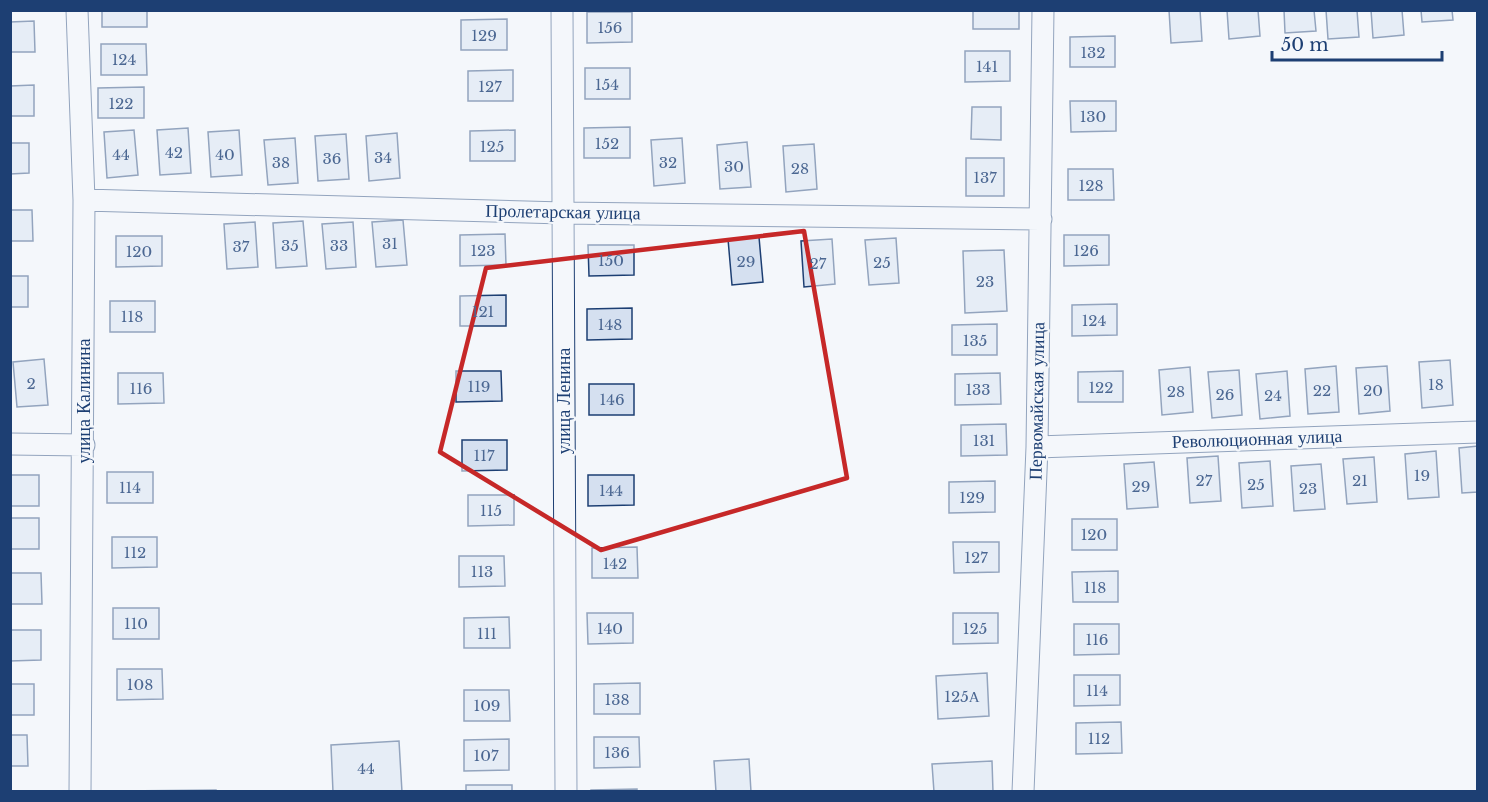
<svg xmlns="http://www.w3.org/2000/svg" width="1488" height="802" viewBox="0 0 1488 802" font-family="'Libre Baskerville',serif">
	<style>
		.building { fill: #d5e0f0; stroke: #1d3f73; stroke-width: 1.5 }
		.lines { fill: none; stroke-linecap: round; stroke-linejoin: round }
		.minor-casing { stroke: #1d3f73; stroke-width: 23 }
		.minor { stroke: #f4f7fb; stroke-width: 21 }
		.marked { fill: none; stroke: #c62828; stroke-width: 4.5; stroke-linejoin: round }
		.labels { text-anchor: middle; dominant-baseline: central; stroke-width: 4.5; stroke-linejoin: round; paint-order: stroke }
		.number-label { font-size: 15px; fill: #4b6792 }
		.street-label { font-size: 18px; fill: #1d3f73; stroke: #f4f7fb }
	</style>
	<rect width="100%" height="100%" fill="#f4f7fb"/>
	<path class="building" d="M102 10H147V27H102Z
		M973 10H1019V29H973Z
		M1169 10H1200L1202 41 1171 43Z
		M1227 10H1258L1260 36 1229 39Z
		M1284 10H1314L1316 31 1285 33Z
		M1326 10H1357L1359 37 1328 39Z
		M1371 10H1402L1404 35 1373 38Z
		M1421 10H1452L1453 20 1422 22Z
		M587 12H632V42L587 43Z
		M507 19V50H461V20Z
		M34 21 35 52H10V22Z
		M1115 36V67H1070V37Z
		M101 44H146L147 75H101Z
		M965 51H1010V81L965 82Z
		M585 68H630V99H585Z
		M513 70V101H468V71Z
		M34 85V116H10V86Z
		M144 87V118H98V88Z
		M1070 101H1116V131L1071 132Z
		M972 107H1001V140L971 139Z
		M630 127V158H584V128Z
		M188 128 191 173 160 175 157 130Z
		M134 130 138 175 107 178 104 132Z
		M239 130 242 175 211 177 208 132Z
		M515 130V161H470V131Z
		M397 133 400 178 369 181 366 136Z
		M346 134 349 179 318 181 315 136Z
		M295 138 298 183 268 185 264 140Z
		M682 138 685 183 654 186 651 140Z
		M747 142 751 187 720 189 717 145Z
		M10 143H29V173L10 174Z
		M814 144 817 189 786 192 783 146Z
		M966 158H1004V196H966Z
		M1068 169H1113L1114 200H1068Z
		M10 210H32L33 241H10Z
		M403 220 407 265 376 267 372 222Z
		M303 221 307 266 276 268 273 223Z
		M255 222 258 267 227 269 224 224Z
		M353 222 356 267 326 269 322 224Z
		M505 234 506 265 460 266V235Z
		M1064 235H1109V265L1064 266Z
		M116 236H162V266L116 267Z
		M759 237 763 282 732 285 728 239Z
		M896 238 899 283 869 285 865 240Z
		M832 239 835 284 804 287 801 241Z
		M588 245H634V275L589 276Z
		M1004 250 1007 311 965 313 963 251Z
		M10 276H28V307H10Z
		M506 295V326H460V296Z
		M110 301H155V332H110Z
		M1117 304V335L1072 336V305Z
		M632 308V339L587 340V309Z
		M997 324V355H952V325Z
		M44 359 48 405 17 407 13 362Z
		M1450 360 1453 405 1422 408 1419 362Z
		M1336 366 1339 412 1308 414 1305 369Z
		M1387 366 1390 411 1359 414 1356 368Z
		M1190 367 1193 412 1162 415 1159 370Z
		M1239 370 1242 415 1212 418 1208 372Z
		M456 371H501L502 401 456 402Z
		M1123 371V402H1078V372Z
		M1287 371 1290 416 1260 419 1256 374Z
		M118 373H163L164 403 118 404Z
		M1000 373 1001 404 955 405V374Z
		M589 384H634V415H589Z
		M1006 424 1007 455 961 456V425Z
		M462 440H507V470L462 471Z
		M1478 446V492L1462 493 1459 448Z
		M1436 451 1439 497 1408 499 1405 454Z
		M1218 456 1221 501 1190 503 1187 458Z
		M1374 457 1377 502 1347 504 1343 459Z
		M1270 461 1273 506 1242 508 1239 463Z
		M1154 462 1158 507 1127 509 1124 464Z
		M1321 464 1325 509 1294 511 1291 466Z
		M107 472H153V503H107Z
		M10 475H39V506H10Z
		M588 475H634V505L588 506Z
		M995 481V512L949 513V482Z
		M468 495H514V525L468 526Z
		M10 518H39V549H10Z
		M1072 519H1117V550H1072Z
		M112 537H157V567L112 568Z
		M953 542H999V572L954 573Z
		M637 547 638 578H592V548Z
		M459 556H504L505 586 459 587Z
		M1118 571V602H1073L1072 572Z
		M10 573H41L42 604H10Z
		M113 608H159V639H113Z
		M587 613H633V643L588 644Z
		M953 613H998V643L953 644Z
		M509 617 510 648H464V618Z
		M1074 624H1119V654L1074 655Z
		M10 630H41V660L10 661Z
		M117 669H162L163 699 117 700Z
		M987 673 989 716 938 719 936 676Z
		M1074 675H1120V705L1074 706Z
		M640 683V714H594V684Z
		M10 684H34V715H10Z
		M464 690H509L510 721H464Z
		M1121 722 1122 753 1076 754V723Z
		M10 735H27L28 766H10Z
		M594 737H639L640 767 594 768Z
		M509 739V770L464 771V740Z
		M399 741 402 792H333L331 745Z
		M749 759 751 792H716L714 761Z
		M992 761 993 792H934L932 764Z
		M466 785H512V792H466Z
		M637 789V792H591V790Z
		M216 790V792H119V791Z"/>
	<g class="lines">
		<defs>
			<path id="minor" d="M77 10 84 200 80 792
				M562 10 566 792
				M84 200 563 213 1041 219
				M10 444 84 445
				M1037 447 1478 432
				M1023 792 1037 447 1043 10"/>
		</defs>
		<use href="#minor" class="minor-casing"/>
		<use href="#minor" class="minor"/>
	</g>
	<path d="M0 0H1488V802H0ZM804 231 847 478 601 550 440 452 486 268Z" fill="#f4f7fb" fill-opacity=".55" fill-rule="evenodd"/>
	<path class="marked" d="M804 231 847 478 601 550 440 452 486 268Z"/>
	<g class="labels">
		<g class="number-label">
			<text x="610" y="27">156</text>
			<text x="484" y="35">129</text>
			<text x="1093" y="52">132</text>
			<text x="124" y="59">124</text>
			<text x="987" y="66">141</text>
			<text x="607" y="84">154</text>
			<text x="490" y="86">127</text>
			<text x="121" y="103">122</text>
			<text x="1093" y="116">130</text>
			<text x="607" y="143">152</text>
			<text x="492" y="146">125</text>
			<text x="174" y="152">42</text>
			<text x="121" y="154">44</text>
			<text x="225" y="154">40</text>
			<text x="383" y="157">34</text>
			<text x="332" y="158">36</text>
			<text x="281" y="162">38</text>
			<text x="668" y="162">32</text>
			<text x="734" y="166">30</text>
			<text x="800" y="168">28</text>
			<text x="985" y="177">137</text>
			<text x="1091" y="185">128</text>
			<text x="390" y="243">31</text>
			<text x="290" y="245">35</text>
			<text x="339" y="245">33</text>
			<text x="241" y="246">37</text>
			<text x="483" y="250">123</text>
			<text x="1086" y="250">126</text>
			<text x="139" y="251">120</text>
			<text x="611" y="260">150</text>
			<text x="746" y="261">29</text>
			<text x="882" y="262">25</text>
			<text x="818" y="263">27</text>
			<text x="985" y="281">23</text>
			<text x="483" y="311">121</text>
			<text x="132" y="316">118</text>
			<text x="1094" y="320">124</text>
			<text x="610" y="324">148</text>
			<text x="975" y="340">135</text>
			<text x="31" y="383">2</text>
			<text x="1436" y="384">18</text>
			<text x="479" y="386">119</text>
			<text x="1101" y="387">122</text>
			<text x="141" y="388">116</text>
			<text x="978" y="389">133</text>
			<text x="1322" y="390">22</text>
			<text x="1373" y="390">20</text>
			<text x="1176" y="391">28</text>
			<text x="1225" y="394">26</text>
			<text x="1273" y="395">24</text>
			<text x="612" y="399">146</text>
			<text x="984" y="440">131</text>
			<text x="484" y="455">117</text>
			<text x="1422" y="475">19</text>
			<text x="1204" y="480">27</text>
			<text x="1360" y="480">21</text>
			<text x="1256" y="484">25</text>
			<text x="1141" y="486">29</text>
			<text x="130" y="487">114</text>
			<text x="1308" y="488">23</text>
			<text x="611" y="490">144</text>
			<text x="972" y="497">129</text>
			<text x="491" y="510">115</text>
			<text x="1094" y="534">120</text>
			<text x="135" y="552">112</text>
			<text x="976" y="557">127</text>
			<text x="615" y="563">142</text>
			<text x="482" y="571">113</text>
			<text x="1095" y="587">118</text>
			<text x="136" y="623">110</text>
			<text x="610" y="628">140</text>
			<text x="975" y="628">125</text>
			<text x="487" y="633">111</text>
			<text x="1097" y="639">116</text>
			<text x="140" y="684">108</text>
			<text x="1097" y="690">114</text>
			<text x="962" y="696">125А</text>
			<text x="617" y="699">138</text>
			<text x="487" y="705">109</text>
			<text x="1099" y="738">112</text>
			<text x="617" y="752">136</text>
			<text x="486" y="755">107</text>
			<text x="366" y="768">44</text>
		</g>
		<g class="street-label">
			<text transform="translate(563 212) rotate(1)">Пролетарская улица</text>
			<text transform="translate(84 401) rotate(-90)">улица Калинина</text>
			<text transform="translate(564 401) rotate(-90)">улица Ленина</text>
			<text transform="translate(1037 401) rotate(-89)">Первомайская улица</text>
			<text transform="translate(1257 439) rotate(-2)">Революционная улица</text>
		</g>
	</g>
	<rect width="1488" height="802" fill="none" stroke="#1d3f73" stroke-width="24"/>
	<path d="M1272 51v9h170v-9" fill="none" stroke="#1d3f73" stroke-width="3"/>
	<text x="1281" y="51" font-size="18" fill="#1d3f73" stroke="#f4f7fb" stroke-width="4.5" paint-order="stroke">50 m</text>
</svg>
